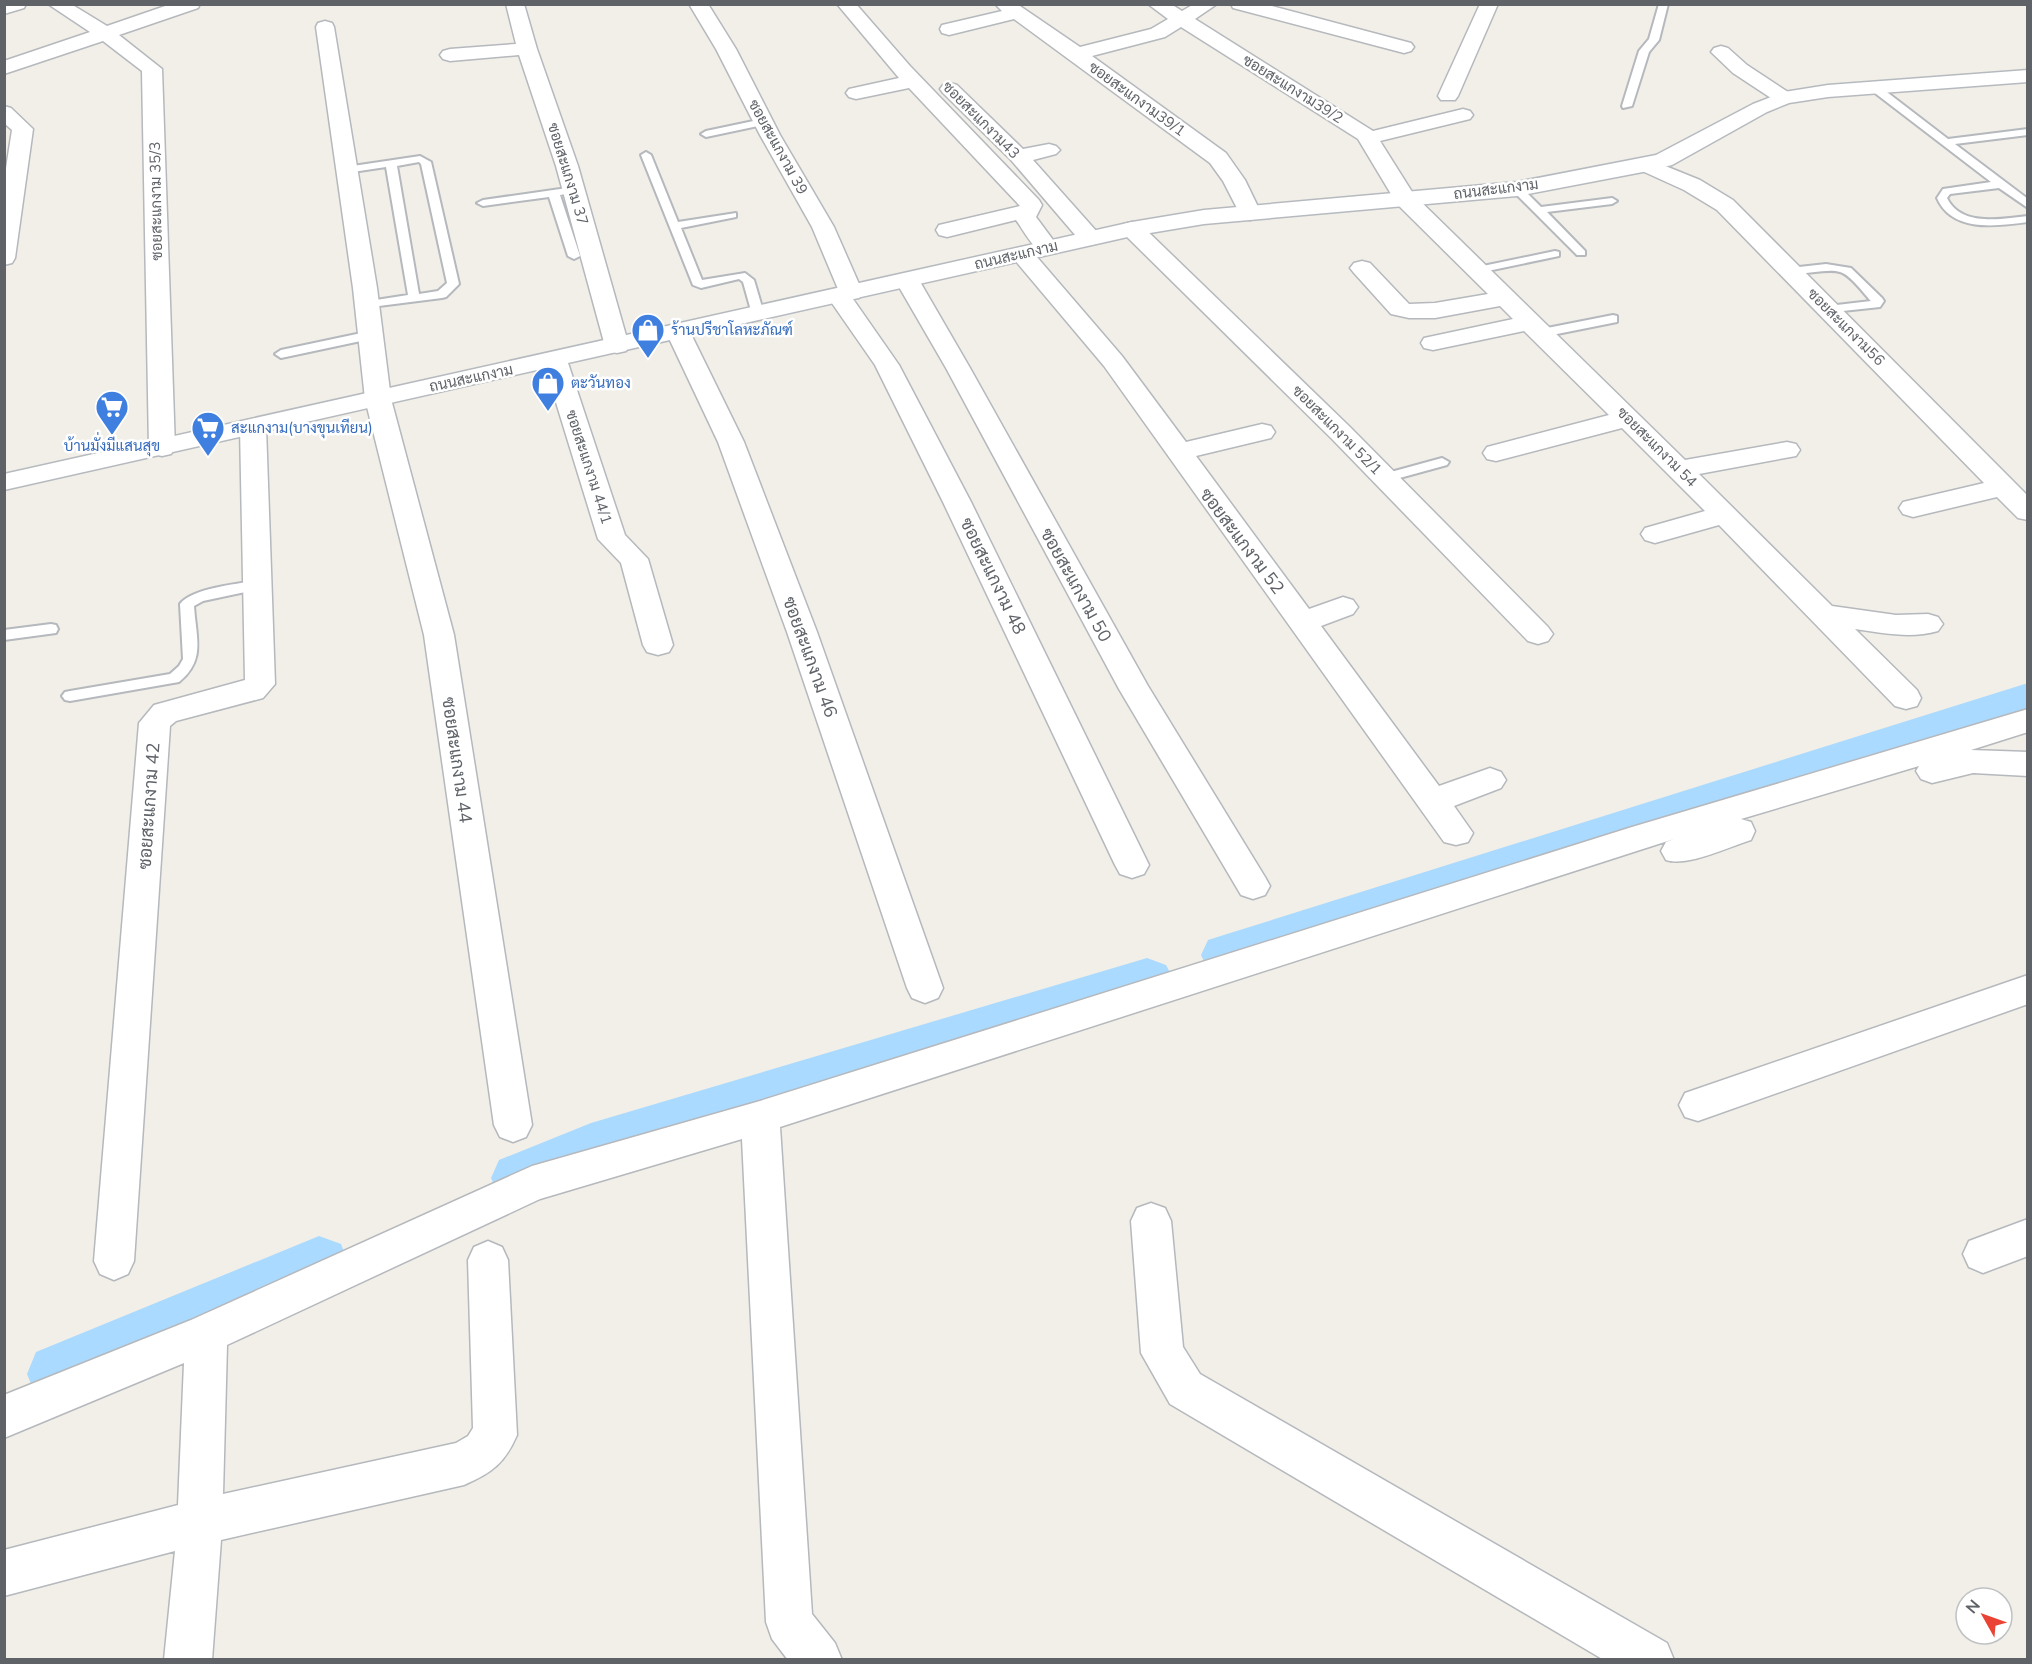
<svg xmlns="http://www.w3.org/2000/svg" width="2032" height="1664" viewBox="0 0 2032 1664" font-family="'Nunito Sans',Sarabun,sans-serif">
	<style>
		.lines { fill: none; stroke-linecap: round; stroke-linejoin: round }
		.river { fill: #aadaff; fill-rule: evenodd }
		.lane-casing { stroke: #b5b8bc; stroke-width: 4 }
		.street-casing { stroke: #b5b8bc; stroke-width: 3 }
		.secondary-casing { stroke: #b6babf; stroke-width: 3 }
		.lane { fill: #fff; fill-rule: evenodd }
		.street { fill: #fff; fill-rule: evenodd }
		.secondary { fill: #fff; fill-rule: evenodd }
		.labels { text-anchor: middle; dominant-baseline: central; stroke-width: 5; stroke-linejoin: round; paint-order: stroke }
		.far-street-label { font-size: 15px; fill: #5f6368; stroke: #fff }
		.far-shop-label { font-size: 15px; fill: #366cbe; stroke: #fff; text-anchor: start }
		.street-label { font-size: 18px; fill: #5f6368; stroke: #fff }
	</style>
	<rect width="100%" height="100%" fill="#f1efe8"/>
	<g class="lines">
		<path class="river" d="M2028 683V716L1227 976 1208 970 1201 955 1208 940 1227 934Z
			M1147 958 1166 965 1174 980 1166 995 602 1170 520 1204 499 1196 491 1178 499 1160 591 1123Z
			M319 1236 341 1244 349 1264 341 1284 59 1405 36 1396 27 1374 36 1352Z"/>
		<defs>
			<path id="lane" d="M1659 4H1668L1659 40 1649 52 1632 106 1623 108 1622 106 1639 51 1649 39Z
				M1871 86H1879L1948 139 2028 129V135L1955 144 2028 199V208L1999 188 1950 194 1947 198C1961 227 2002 219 2028 216V222C1997 226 1952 233 1937 198L1943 189 1991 182 1871 90Z
				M763 119 768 122 767 124 706 137 701 134 706 131Z
				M646 152 651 155 678 222 736 213V217L681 228 702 280 745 273 754 280 764 314 762 317H754L752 314 743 282 739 279 701 288 693 285 641 155Z
				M420 156 431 162 459 284 446 297 442 298 363 308V302L408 295 386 167 346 173 341 170 346 167ZM419 162 421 164 447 283 438 291 419 294 397 166Z
				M1517 186 1521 187 1541 207 1612 198 1617 201 1612 204 1547 212 1585 251V255H1577L1513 191V187Z
				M574 187 578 188V192L560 195 580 256 574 259 568 256 549 197 483 206 477 203 483 200Z
				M1555 251 1559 252V256L1478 273 1472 270 1478 267Z
				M1826 264 1851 268 1882 298 1884 301 1880 307 1824 313V307L1828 306 1871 301C1863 293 1851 275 1840 272 1825 267 1794 279 1784 271L1790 268Z
				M1613 315 1617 316V322L1542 337 1536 333 1542 329Z
				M371 331 377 335 375 338 281 358 275 354 281 350Z
				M1442 458 1449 462 1447 465 1385 482 1378 478 1380 475Z
				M259 580 264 582 266 585 264 588 203 601 194 606C196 638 206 660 179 682L70 701 65 700 62 696 65 692 70 691 170 674 179 666 183 659 180 604C192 588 239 584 259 580Z
				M51 624 56 625 58 629 56 633 4 640V630Z"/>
			<path id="street" d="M4 4H26L24 8 4 14Z
				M48 4H71L107 26 171 4H200L198 8 119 35 162 69 175 448 171 454 162 456 153 454 149 448 142 71 103 41 4 74V61L90 32Z
				M506 4H524L537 49 578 166 629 346 626 351 617 353 608 351 605 346 556 166 519 55 450 61 443 59 440 55 443 51 450 49 516 44Z
				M689 4H708L736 49 780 135 834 227 863 293 859 298 853 299 899 365 971 502 1149 865 1144 874 1132 878 1120 874 1115 865 943 502 875 365 827 296 831 291 838 289 812 227 760 135 716 49Z
				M837 4H856L910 66 1039 200 1042 205 1036 217 1059 248 1056 253C1036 258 1027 235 1016 220L947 237 939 235 936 230 939 225 1020 206 909 88 856 99 849 97 846 93 849 89 899 78Z
				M995 4H1017L1080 47 1151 29 1168 19 1148 4H1171L1182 11 1194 4H1217L1195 19 1373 131 1463 109 1470 111 1473 115 1470 119 1380 141 1414 195 1685 460 1787 442 1796 444 1800 450 1796 456 1699 474 1832 606 1896 615 1928 614 1938 617 1943 624 1938 631C1911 639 1883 633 1855 629L1917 690 1921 698 1917 706 1906 709 1895 706 1719 525 1655 543 1645 540 1641 534 1645 528 1705 511 1622 428 1496 461 1487 459 1483 453 1487 447 1609 415 1524 331 1433 350 1424 348 1421 343 1424 338 1513 319 1500 306 1435 318H1409L1391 314 1354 273 1350 268 1354 263 1362 261 1370 263 1409 304 1435 303 1488 294 1397 204 1358 139 1181 27 1165 37 1092 56 1226 153 1245 180 1261 213 1258 218 1250 220 1242 218 1223 181 1210 163 1014 19 949 35 942 33 940 29 942 25 1002 11Z
				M1231 4H1264L1411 43 1414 47 1411 51 1404 53 1233 8Z
				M1480 4H1498L1458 96 1455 100H1441L1438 96Z
				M325 21 332 23 334 27 377 288 391 399 454 635 532 1125 526 1137 513 1142 500 1137 494 1125 424 635 365 399 353 288 316 27 318 23Z
				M1721 46 1728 48 1747 65 1791 94 1794 98 1791 102H1777L1733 73 1711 52 1714 48Z
				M950 83 957 85 1023 149 1049 144 1056 146 1060 150 1056 154 1033 160 1098 233 1101 238 1098 243 1090 245 1082 243 1011 160 943 93 940 89 943 85Z
				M4 106 11 108 33 129 15 258 12 263 4 265V181L12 130 4 123Z
				M1648 159 1700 180 1733 200 2028 496V520L2018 518 1997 497 1913 517 1903 514 1899 508 1903 502 1984 483 1717 210 1684 190 1640 170 1637 165 1640 160Z
				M1132 222 1140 224 1350 427 1548 627 1553 634 1548 641 1538 644 1528 641 1332 439 1124 234 1121 229 1124 224Z
				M1022 247 1030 249 1122 356 1186 442 1262 424 1271 426 1275 432 1271 438 1196 456 1309 609 1343 597 1353 600 1358 607 1353 614 1321 626 1439 786 1490 768 1501 772 1506 780 1501 788 1454 806 1473 833 1468 842 1456 845 1444 842 1104 366 1014 259 1011 254 1014 249Z
				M907 273 915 275 919 280 970 368 1148 686 1265 877 1270 886 1265 895 1253 899 1241 895 1119 689 946 368 895 280 899 275Z
				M678 325 687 327 690 332 744 442 817 632 943 988 938 998 925 1003 912 998 907 988 787 632 718 442 666 332 669 327Z
				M555 353 564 355 567 360 625 535 648 559 673 645 669 652 658 655 647 652 643 645 621 563 598 539 543 360 546 355Z
				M253 419 262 421 266 427 275 684 263 698 176 721 170 726 134 1261 128 1274 114 1280 100 1274 94 1261 139 723 154 705 245 680 240 427 244 421Z
				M2028 709V732L1971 750 2028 752V776L1973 773 1932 783 1921 779 1916 771 1919 766 1741 819 1751 822 1755 831 1751 840C1728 847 1688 867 1666 860L1661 851 1666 842 1674 839 780 1127 812 1614 835 1643 842 1660H788L772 1639 766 1622 742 1139 540 1199 227 1345 223 1494 456 1443 468 1436 473 1428 468 1260 474 1247 488 1241 502 1247 508 1260 517 1435C505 1463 492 1473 464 1485L221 1540 212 1660H164L175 1551 4 1596V1550L178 1505 184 1363 4 1438V1395L191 1320 532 1166 760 1101 1632 827Z
				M2028 975V1004L1698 1121 1685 1117 1679 1105 1685 1093Z
				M1151 1203 1165 1208 1171 1221 1183 1347 1200 1374 1667 1643 1674 1660H1604L1170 1404 1141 1353 1131 1221 1137 1208Z
				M2028 1219V1256L1983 1273 1969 1267 1963 1254 1969 1241Z"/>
			<path id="secondary" d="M2028 70V82L1828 97 1789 103 1767 112 1672 165 1648 171 1517 196 1204 224 1132 236 4 490V474L1132 222 1204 210 1517 182 1656 155 1753 104 1784 92 1828 85Z"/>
		</defs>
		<use href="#lane" class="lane-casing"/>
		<use href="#street" class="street-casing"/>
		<use href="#secondary" class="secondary-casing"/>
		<use href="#lane" class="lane"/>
		<use href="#street" class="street"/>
		<use href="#secondary" class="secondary"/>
	</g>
	<defs>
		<symbol id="shop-pin" viewBox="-11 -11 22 30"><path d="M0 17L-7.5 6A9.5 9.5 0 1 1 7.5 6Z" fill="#3f7fe0" stroke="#fff"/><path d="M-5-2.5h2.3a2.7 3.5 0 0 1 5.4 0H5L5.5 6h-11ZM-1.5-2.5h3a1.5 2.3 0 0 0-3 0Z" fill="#fff"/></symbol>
		<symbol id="supermarket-pin" viewBox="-11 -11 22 30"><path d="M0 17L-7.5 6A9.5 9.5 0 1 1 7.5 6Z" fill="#3f7fe0" stroke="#fff"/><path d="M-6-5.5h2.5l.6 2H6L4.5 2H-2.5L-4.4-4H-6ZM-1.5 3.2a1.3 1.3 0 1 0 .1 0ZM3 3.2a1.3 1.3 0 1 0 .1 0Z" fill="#fff"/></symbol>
	</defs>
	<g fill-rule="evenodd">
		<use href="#shop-pin" x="629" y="311" width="38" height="52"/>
		<use href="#shop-pin" x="529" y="364" width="38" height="52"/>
		<use href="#supermarket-pin" x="93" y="388" width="38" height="52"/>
		<use href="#supermarket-pin" x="189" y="409" width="38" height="52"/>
	</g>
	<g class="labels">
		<g class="far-street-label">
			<text transform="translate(1293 89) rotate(32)">ซอยสะแกงาม39/2</text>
			<text transform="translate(1137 99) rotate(36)">ซอยสะแกงาม39/1</text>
			<text transform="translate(981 120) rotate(45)">ซอยสะแกงาม43</text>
			<text transform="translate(778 147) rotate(61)">ซอยสะแกงาม 39</text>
			<text transform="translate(568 174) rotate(73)">ซอยสะแกงาม 37</text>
			<text transform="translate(1496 189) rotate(-7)">ถนนสะแกงาม</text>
			<text transform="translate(156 201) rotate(-91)">ซอยสะแกงาม 35/3</text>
			<text transform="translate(1016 255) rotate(-13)">ถนนสะแกงาม</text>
			<text transform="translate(1846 327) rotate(45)">ซอยสะแกงาม56</text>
			<text transform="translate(471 378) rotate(-12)">ถนนสะแกงาม</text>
			<text transform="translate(1337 430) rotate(45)">ซอยสะแกงาม 52/1</text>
			<text transform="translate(1657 447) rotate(45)">ซอยสะแกงาม 54</text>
			<text transform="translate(589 467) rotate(72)">ซอยสะแกงาม 44/1</text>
		</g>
		<g class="far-shop-label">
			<text x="671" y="330">ร้านปรีชาโลหะภัณฑ์</text>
			<text x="571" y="383">ตะวันทอง</text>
			<text x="231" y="428">สะแกงาม(บางขุนเทียน)</text>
			<text x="112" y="446" text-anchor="middle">บ้านมั่งมีแสนสุข</text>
		</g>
		<g class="street-label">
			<text transform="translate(1242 541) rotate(53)">ซอยสะแกงาม 52</text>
			<text transform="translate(993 576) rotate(64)">ซอยสะแกงาม 48</text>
			<text transform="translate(1076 585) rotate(61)">ซอยสะแกงาม 50</text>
			<text transform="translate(810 657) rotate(70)">ซอยสะแกงาม 46</text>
			<text transform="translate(457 760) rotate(82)">ซอยสะแกงาม 44</text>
			<text transform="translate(149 806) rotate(-86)">ซอยสะแกงาม 42</text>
		</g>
	</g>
	<rect width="2032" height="1664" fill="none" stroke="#5f6368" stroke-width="12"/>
	<g transform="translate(1984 1616) rotate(310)"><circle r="28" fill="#ffffff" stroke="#bfc1c3" stroke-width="1.5"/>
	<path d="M0-4.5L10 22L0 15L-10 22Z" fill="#ea4335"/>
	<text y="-9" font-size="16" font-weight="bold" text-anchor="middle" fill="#5f6368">N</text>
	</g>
</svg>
